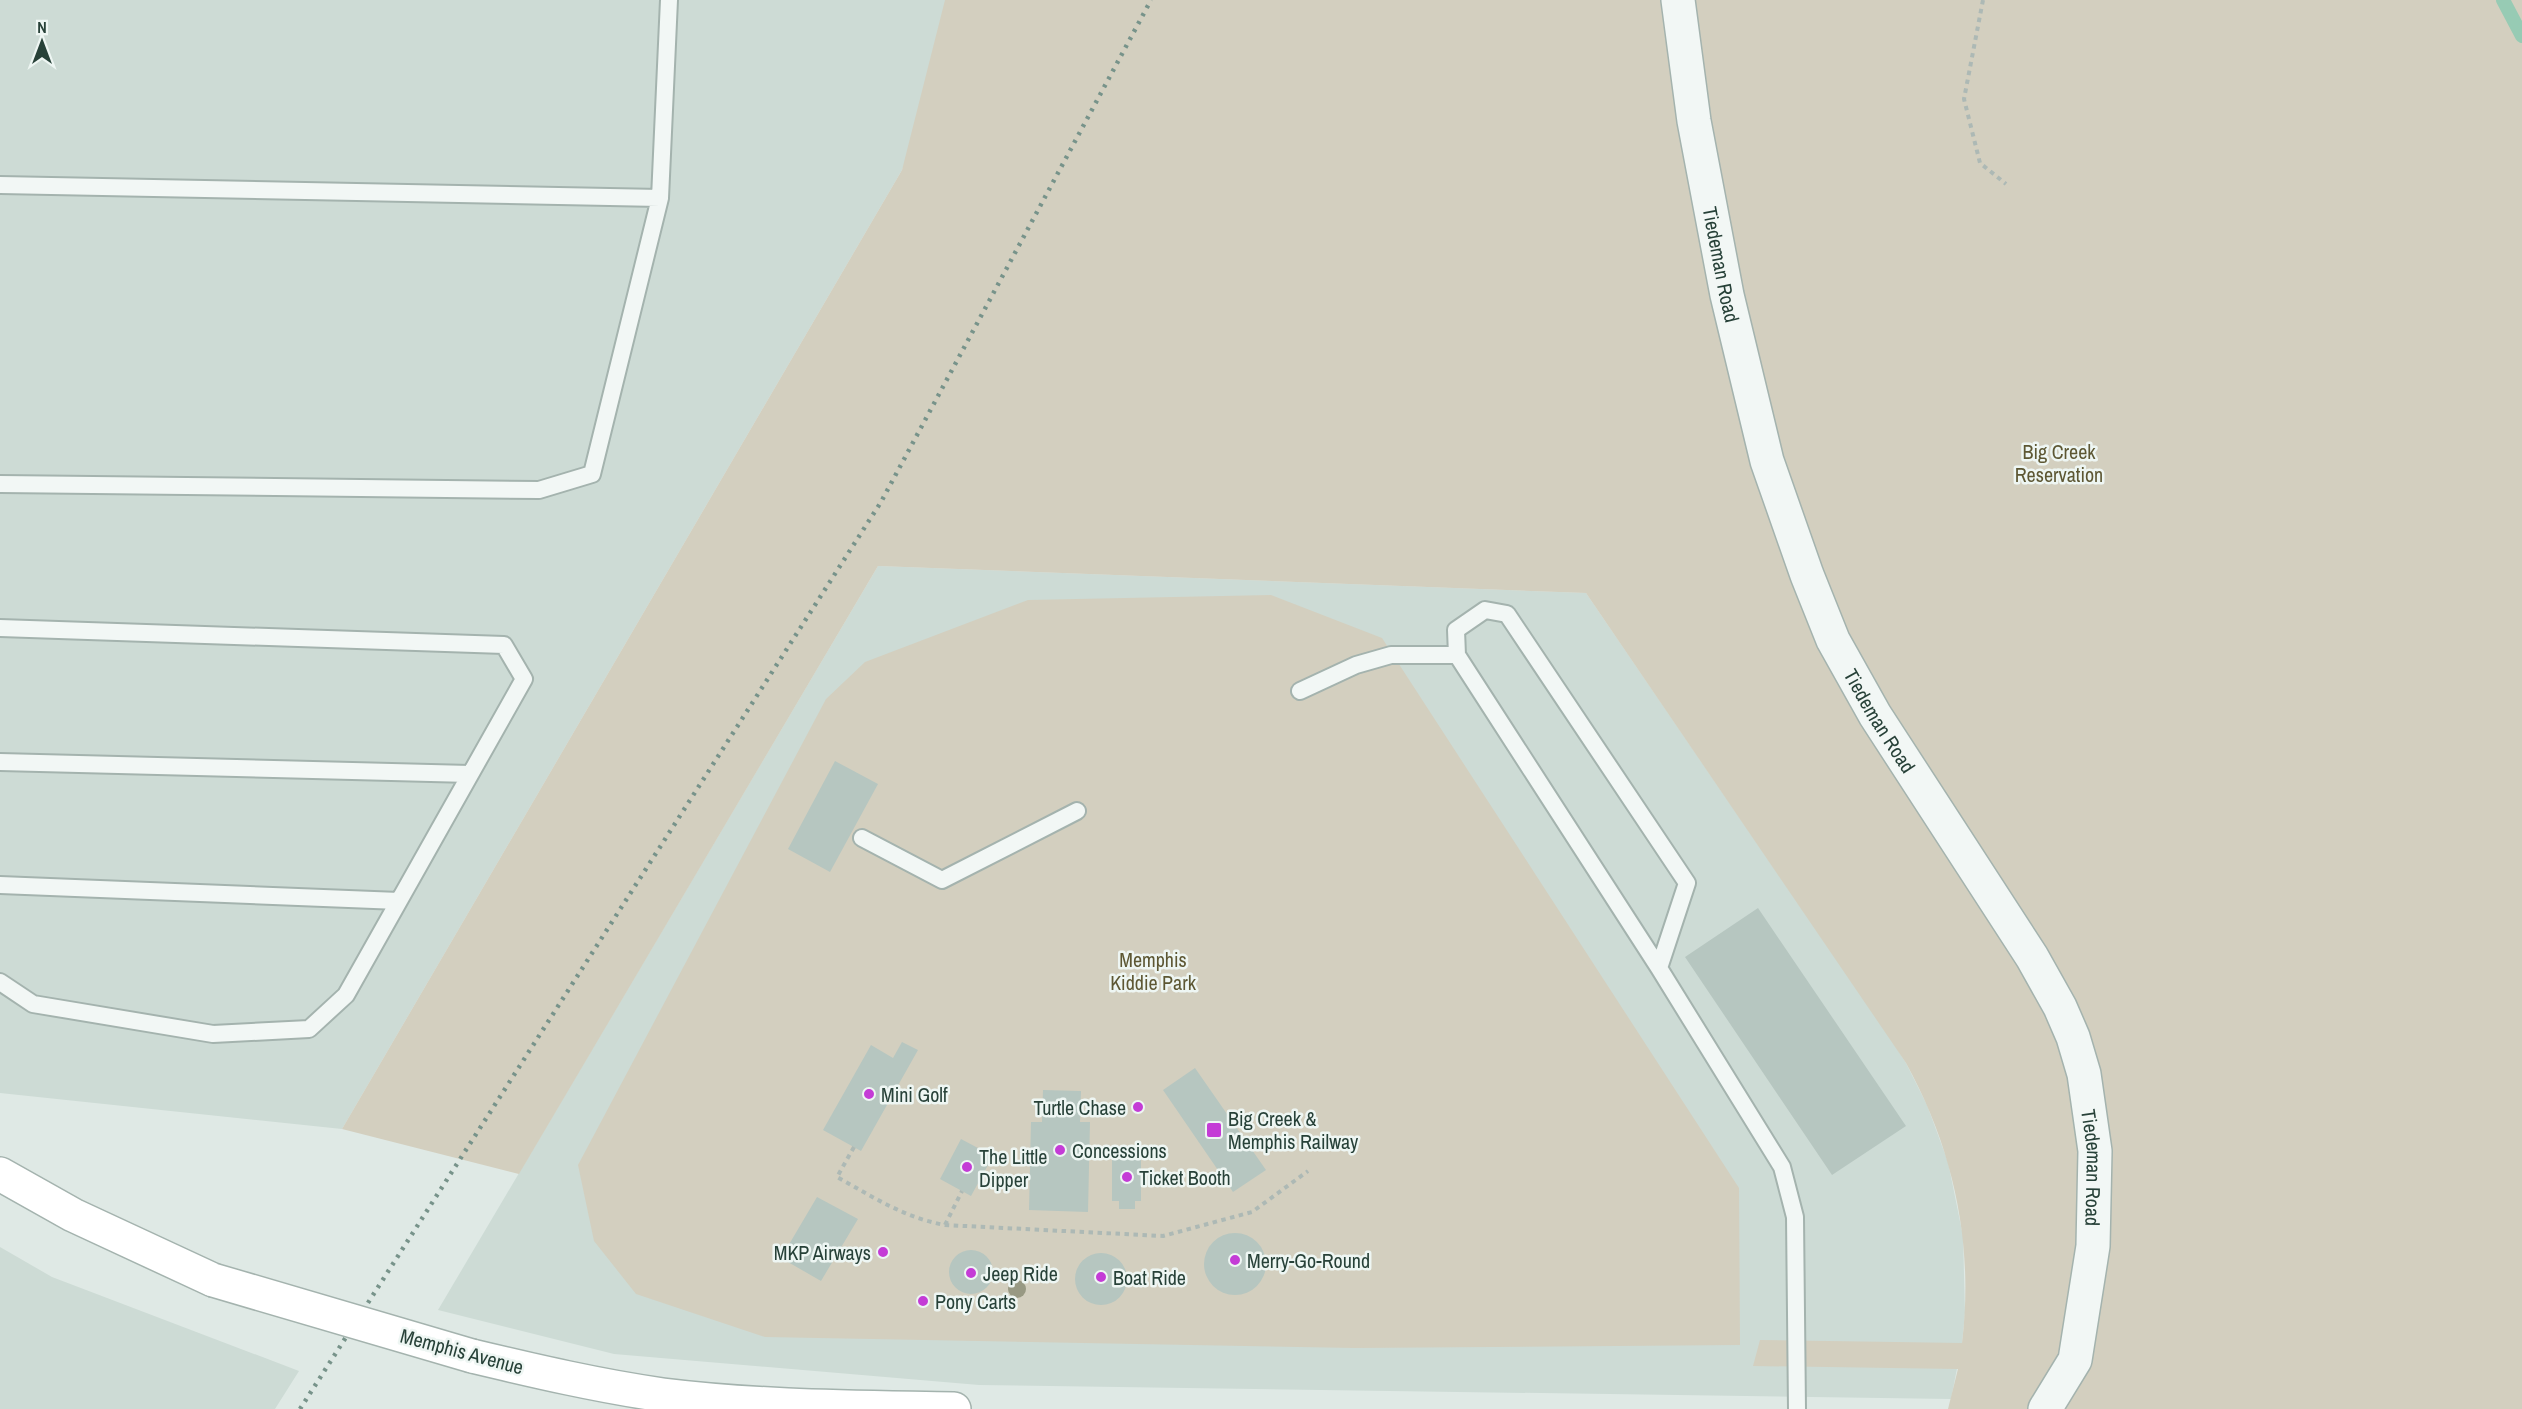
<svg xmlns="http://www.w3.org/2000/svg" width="2522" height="1409" viewBox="0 0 2522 1409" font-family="'Archivo Narrow',sans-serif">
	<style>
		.built { fill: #cddbd5 }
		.green { fill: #d3cfbf }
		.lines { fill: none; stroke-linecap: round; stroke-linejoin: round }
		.stream { stroke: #97cbb4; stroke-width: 14 }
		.building { fill: #b6c6c0 }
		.service-casing { stroke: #a4b3ae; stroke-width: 20 }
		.minor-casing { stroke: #a4b3ae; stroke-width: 36 }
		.secondary-casing { stroke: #a4b3ae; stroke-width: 36 }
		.path { stroke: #adb9b5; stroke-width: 4; stroke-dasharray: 4.5 4.5; stroke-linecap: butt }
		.service { stroke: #f2f7f5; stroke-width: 16 }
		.minor { stroke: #f2f7f5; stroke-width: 33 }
		.secondary { stroke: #fff; stroke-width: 33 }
		.rail { stroke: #77938a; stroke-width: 4.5; stroke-dasharray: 3 6; stroke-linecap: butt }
		.secondary-bridge-casing { stroke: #a4b3ae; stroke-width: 36; stroke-linecap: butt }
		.secondary-bridge { stroke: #fff; stroke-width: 33 }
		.tree { fill: #989983 }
		.poi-dot { fill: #c43cd6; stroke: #eef6f3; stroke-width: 2 }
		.labels { text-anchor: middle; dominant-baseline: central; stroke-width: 5; stroke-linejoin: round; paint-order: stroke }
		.street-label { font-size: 20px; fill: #274138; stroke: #eef6f3 }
		.park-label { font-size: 20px; fill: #5d5733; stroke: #eef6f3 }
		.poi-label { font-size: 20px; fill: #274138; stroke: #eef6f3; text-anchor: start }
	</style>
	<rect width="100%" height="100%" fill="#dfe9e5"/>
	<path class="built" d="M0 0H971L902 170 342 1129 0 1093Z
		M878 566 1586 593 1890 1038 1906 1063 1927 1105 1948 1162 1963 1236 1965 1313 1962 1343 1951 1399 979 1385 614 1354 438 1310Z
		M0 1247 52 1277 299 1371 275 1409H0Z"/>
	<path class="green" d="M945 0H2522V1409H1948L1958 1369 1753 1366 1760 1340 1962 1343C1974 1245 1954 1150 1906 1063L1586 593 878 566 519 1174 342 1129 902 170Z
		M1271 595 1382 638 1739 1188 1740 1345 1355 1348 765 1337 636 1294 594 1241 578 1165 826 699 865 662 1028 600Z"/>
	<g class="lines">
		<path class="stream" d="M2503 0 2522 36"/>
	</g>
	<path class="building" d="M835 761 878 784 830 872 788 849Z
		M1758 908 1906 1126 1832 1175 1685 957Z
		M902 1042 918 1050 861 1151 823 1130 871 1045 893 1058Z
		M1195 1068 1266 1170 1233 1192 1163 1090Z
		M1043 1090 1081 1091 1080 1122H1090L1088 1212 1029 1210 1031 1122H1042Z
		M961 1139 993 1156 971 1196 940 1179Z
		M1112 1154H1141V1201H1135V1209H1119V1201H1112Z
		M817 1197 858 1219 821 1281 781 1258Z
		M1204 1264a31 31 0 1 1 62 0a31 31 0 1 1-62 0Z
		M949 1272a22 22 0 1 1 44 0a22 22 0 1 1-44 0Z
		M1075 1279a26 26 0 1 1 52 0a26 26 0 1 1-52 0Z"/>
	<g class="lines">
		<defs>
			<path id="service" d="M0 185 660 198 669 0
				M0 484 539 490 592 474 660 198
				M0 628 504 645 524 679 346 995 309 1029 213 1034 33 1004 0 982
				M1300 691 1356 665 1391 655H1457
				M0 762 470 774
				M862 838 942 880 1077 811
				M0 885 399 901
				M1659 968 1687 883 1507 614 1485 610 1456 630 1457 655 1659 968 1782 1167 1795 1217 1797 1409"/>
			<g id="minor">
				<path id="s1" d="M1678 0 1694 121 1727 295 1767 461 1807 575 1833 640 1875 715 2032 957 2060 1007 2073 1037 2084 1074 2095 1151 2093 1246 2075 1360 2045 1409"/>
			</g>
			<path id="secondary" d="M0 1174 73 1215 213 1280
				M472 1356C535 1371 599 1386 663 1395 760 1407 857 1407 954 1409"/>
		</defs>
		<use href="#service" class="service-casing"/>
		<use href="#minor" class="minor-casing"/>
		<use href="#secondary" class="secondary-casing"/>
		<path class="path" d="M1983 0 1964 99 1980 163 2006 184
			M854 1147 837 1177C873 1197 905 1218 945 1225L1163 1236 1252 1212 1308 1171
			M945 1225 962 1191"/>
		<use href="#service" class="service"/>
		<use href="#minor" class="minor"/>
		<use href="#secondary" class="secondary"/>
		<path class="rail" d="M300 1409 881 502 1151 0"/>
		<defs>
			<path id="secondary-bridge" d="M213 1280 472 1356"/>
		</defs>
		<use href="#secondary-bridge" class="secondary-bridge-casing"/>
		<use href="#secondary-bridge" class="secondary-bridge"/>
	</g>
	<circle class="tree" cx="1017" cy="1289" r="9"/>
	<g class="poi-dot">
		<circle cx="869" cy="1094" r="6"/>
		<circle cx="1138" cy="1107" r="6"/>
		<rect x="1206" y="1122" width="16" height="16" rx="3"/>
		<circle cx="1060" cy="1150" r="6"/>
		<circle cx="967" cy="1167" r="6"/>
		<circle cx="1127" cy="1177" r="6"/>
		<circle cx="883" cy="1252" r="6"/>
		<circle cx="1235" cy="1260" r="6"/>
		<circle cx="971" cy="1273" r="6"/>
		<circle cx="1101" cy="1277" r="6"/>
		<circle cx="923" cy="1301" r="6"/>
	</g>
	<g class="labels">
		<g class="street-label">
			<text stroke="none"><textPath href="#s1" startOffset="268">Tiedeman Road</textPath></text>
			<text stroke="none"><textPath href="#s1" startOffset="754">Tiedeman Road</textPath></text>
			<text stroke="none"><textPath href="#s1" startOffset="1258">Tiedeman Road</textPath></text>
			<text transform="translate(462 1351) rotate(15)">Memphis Avenue</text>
		</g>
		<g class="park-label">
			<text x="2059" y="451">Big Creek<tspan x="2059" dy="23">Reservation</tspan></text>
			<text x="1153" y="959">Memphis<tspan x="1153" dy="23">Kiddie Park</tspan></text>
		</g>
		<g class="poi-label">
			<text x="881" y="1094">Mini Golf</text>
			<text x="1126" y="1107" text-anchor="end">Turtle Chase</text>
			<text x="1228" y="1118">Big Creek &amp;<tspan x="1228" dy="23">Memphis Railway</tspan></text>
			<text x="1072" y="1150">Concessions</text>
			<text x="979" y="1156">The Little<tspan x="979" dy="23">Dipper</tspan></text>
			<text x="1139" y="1177">Ticket Booth</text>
			<text x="871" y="1252" text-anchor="end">MKP Airways</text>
			<text x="1247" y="1260">Merry-Go-Round</text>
			<text x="983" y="1273">Jeep Ride</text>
			<text x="1113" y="1277">Boat Ride</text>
			<text x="935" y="1301">Pony Carts</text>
		</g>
	</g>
	<g transform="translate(42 42)" stroke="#eef6f3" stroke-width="4.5" paint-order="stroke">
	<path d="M0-4.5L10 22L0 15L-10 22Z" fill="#274138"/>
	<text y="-9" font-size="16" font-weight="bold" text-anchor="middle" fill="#274138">N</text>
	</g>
</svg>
